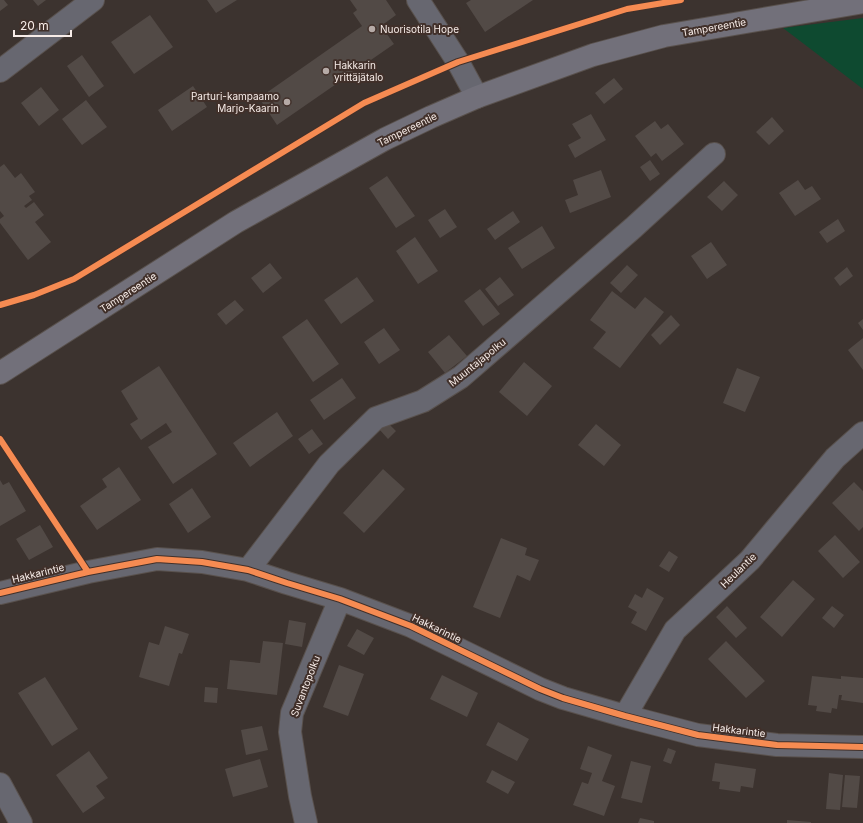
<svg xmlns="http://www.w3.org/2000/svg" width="863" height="823" viewBox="0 0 863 823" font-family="Inter,sans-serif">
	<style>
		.green { fill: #0e4a30 }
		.building { fill: #524a46 }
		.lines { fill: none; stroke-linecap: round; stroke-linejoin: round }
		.minor-casing { stroke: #59514d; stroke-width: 24 }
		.major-casing { stroke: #59514d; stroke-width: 24 }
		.minor { stroke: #676770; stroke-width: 22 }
		.major { stroke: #72707a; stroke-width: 22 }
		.cycleway-casing { stroke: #41302a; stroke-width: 8 }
		.cycleway { stroke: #f68b52; stroke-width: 6 }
		.poi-dot { fill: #b6aba7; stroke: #41302a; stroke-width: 1.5 }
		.labels { text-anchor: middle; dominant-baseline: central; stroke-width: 4; stroke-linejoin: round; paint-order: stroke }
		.street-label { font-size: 10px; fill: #f7ece8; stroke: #41302a }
		.poi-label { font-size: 10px; fill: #f7ece8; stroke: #41302a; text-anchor: start }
	</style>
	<rect width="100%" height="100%" fill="#3c332f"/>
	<path class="green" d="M863 18V89L783 28Z"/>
	<path class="building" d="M0 0H4L8 5 0 11Z
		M33 0H46L38 6Z
		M207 0H237L216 13Z
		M350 0H386L396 15 381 26 394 44 277 125 259 98 362 26 353 13 357 10Z
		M471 0H533L485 32 466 3Z
		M150 15 173 47 134 74 111 42Z
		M82 55 104 86 89 97 67 66Z
		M614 78 623 89 604 104 595 93Z
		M193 86 207 107 172 131 158 110Z
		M41 87 59 110 39 126 21 103Z
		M86 100 107 127 82 145 62 119Z
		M591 114 606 140 575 158 568 145 581 138 572 124Z
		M772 117 784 131 769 145 756 132Z
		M655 121 661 129 668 124 684 144 662 161 656 153 651 157 635 136Z
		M650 160 660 174 650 181 640 167Z
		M4 164 15 178 21 173 35 192 29 196 32 200 24 206 26 208 34 202 44 215 35 222 51 242 28 260 0 223V219L4 216 0 211V167Z
		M601 170 611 197 570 213 565 200 578 195 573 180Z
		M387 176 415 216 396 228 369 188Z
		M798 180 805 190 812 186 821 199 795 216 779 193Z
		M724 181 738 195 722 211 707 197Z
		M445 209 457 227 440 238 428 220Z
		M513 211 520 222 495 240 487 229Z
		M838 219 845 231 827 243 819 232Z
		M542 226 555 248 522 269 508 248Z
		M415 237 438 271 418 284 396 251Z
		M711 242 727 265 707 279 691 256Z
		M270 263 282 278 263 293 251 278Z
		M627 265 638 275 621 293 610 283Z
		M847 267 853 276 840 286 834 278Z
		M357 277 374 301 341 324 324 300Z
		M500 277 514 295 498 306 485 289Z
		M480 289 500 314 483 326 464 301Z
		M612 291 635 309 645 297 664 312 620 368 593 348 606 332 590 320Z
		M235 300 244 310 226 325 217 314Z
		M671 315 680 325 660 345 651 335Z
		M307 319 339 364 313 382 282 337Z
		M863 319V330L858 323Z
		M384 328 400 350 379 364 364 342Z
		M449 335 467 356 445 373 428 352Z
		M863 338V370L848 350Z
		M524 362 552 386 527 416 499 392Z
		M159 366 217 454 173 484 148 447 172 432 166 423 141 440 130 424 138 419 121 391Z
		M737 368 760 377 745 412 723 403Z
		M342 378 356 398 324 420 310 400Z
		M277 412 293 436 250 467 233 443Z
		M387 422 396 431 388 439 379 429Z
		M596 424 621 445 604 466 578 445Z
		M312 429 323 444 309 454 298 439Z
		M119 467 141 500 97 530 80 506 107 487 102 479Z
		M383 469 405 489 364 533 343 513Z
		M0 480 3 485 9 482 26 511 0 526Z
		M854 482 863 491V527L859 531 832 503Z
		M192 488 211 517 188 533 169 504Z
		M40 525 53 547 29 560 16 539Z
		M835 535 860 562 843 578 818 551Z
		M501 538 527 548 525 555 539 560 530 581 517 575 500 618 473 607Z
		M669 551 678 557 669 572 659 566Z
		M793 580 815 599 782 637 760 617Z
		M647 588 664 598 646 631 631 623 637 612 628 607 635 594 642 598Z
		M727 606 747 628 736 638 716 617Z
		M832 606 844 615 834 628 822 618Z
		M289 620 306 623 302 647 285 644Z
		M165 626 189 634 182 654 179 653 169 686 139 677 149 642 159 645Z
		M357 629 374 638 364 655 347 646Z
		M263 641 283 643 277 695 227 689 230 660 260 663Z
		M726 641 765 681 746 698 708 659Z
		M339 665 364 674 348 716 323 707Z
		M442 675 478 693 467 717 430 699Z
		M812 676 841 679V676L863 678V703L841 700 842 695H839L837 709 832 708 831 713 816 711 817 706 808 705Z
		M45 677 78 729 52 746 18 693Z
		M205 687 218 688 217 703 204 702Z
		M498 722 529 739 517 761 486 745Z
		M262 726 268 750 246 755 241 730Z
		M588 746 612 755 602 781 615 786 604 816 573 805 582 782 588 784 592 773 580 769Z
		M668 748 676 751 671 764 663 761Z
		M89 751 108 778 96 786 105 798 83 813 56 775Z
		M260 759 268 787 233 797 225 769Z
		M631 761 651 766 642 803 621 798Z
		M715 763 756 769 753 788 741 786 740 792 719 789 720 782 712 781Z
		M492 770 515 782 508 794 486 782Z
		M829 773 843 775 840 810 826 809Z
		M845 775 860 776 857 808 842 807Z
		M640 818 654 821V823H638Z
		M787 820 811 822V823H787Z"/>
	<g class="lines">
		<defs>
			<path id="minor" d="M418 0 458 62 477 97
				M0 71 93 0
				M248 570 329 464 376 418 423 401 461 377 633 228 714 154
				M0 593 88 572 157 559 202 562 248 570 287 583 340 599 411 626 540 689 563 698 625 716 698 735 777 745 863 747
				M625 716 675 630 750 560 835 458 863 433
				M0 784 21 823
				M306 823 300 796 290 732 292 713 340 599"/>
			<path id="major" d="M0 373 236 222 385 139 431 117 477 97 593 55 664 36 863 2"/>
		</defs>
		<use href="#minor" class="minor-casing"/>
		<use href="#major" class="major-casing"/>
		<use href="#minor" class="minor"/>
		<use href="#major" class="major"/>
		<defs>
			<path id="cycleway" d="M0 305 34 295 74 279 364 103 458 62 627 9 681 0
				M0 439 88 572
				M0 593 88 572 157 559 202 562 248 570 287 583 340 599 411 626 540 689 563 698 625 716 698 735 777 745 863 747"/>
		</defs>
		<use href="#cycleway" class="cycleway-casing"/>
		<use href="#cycleway" class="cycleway"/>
	</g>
	<g class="poi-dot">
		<circle cx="372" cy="29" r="4"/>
		<circle cx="326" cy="71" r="4"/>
		<circle cx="287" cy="102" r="4"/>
	</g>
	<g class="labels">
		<g class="street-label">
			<text transform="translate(714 27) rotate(-10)">Tampereentie</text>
			<text transform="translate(407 129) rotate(-26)">Tampereentie</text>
			<text transform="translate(128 292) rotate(-33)">Tampereentie</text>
			<text transform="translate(477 362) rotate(-39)">Muuntajapolku</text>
			<text transform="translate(738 570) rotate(-44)">Heulantie</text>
			<text transform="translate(38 573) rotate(-14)">Hakkarintie</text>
			<text transform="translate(437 628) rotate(26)">Hakkarintie</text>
			<text transform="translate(305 686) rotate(-69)">Suvantopolku</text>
			<text transform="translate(739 730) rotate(7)">Hakkarintie</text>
		</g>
		<g class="poi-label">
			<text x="380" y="29">Nuorisotila Hope</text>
			<text x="334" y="65">Hakkarin<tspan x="334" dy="12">yrittäjätalo</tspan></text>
			<text x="279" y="96" text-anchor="end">Parturi-kampaamo<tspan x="279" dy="12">Marjo-Kaarin</tspan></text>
		</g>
	</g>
	<path d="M14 30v6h57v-6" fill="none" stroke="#f7ece8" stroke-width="2"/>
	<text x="20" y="30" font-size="12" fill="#f7ece8" stroke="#41302a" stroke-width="3" paint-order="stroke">20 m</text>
</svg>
